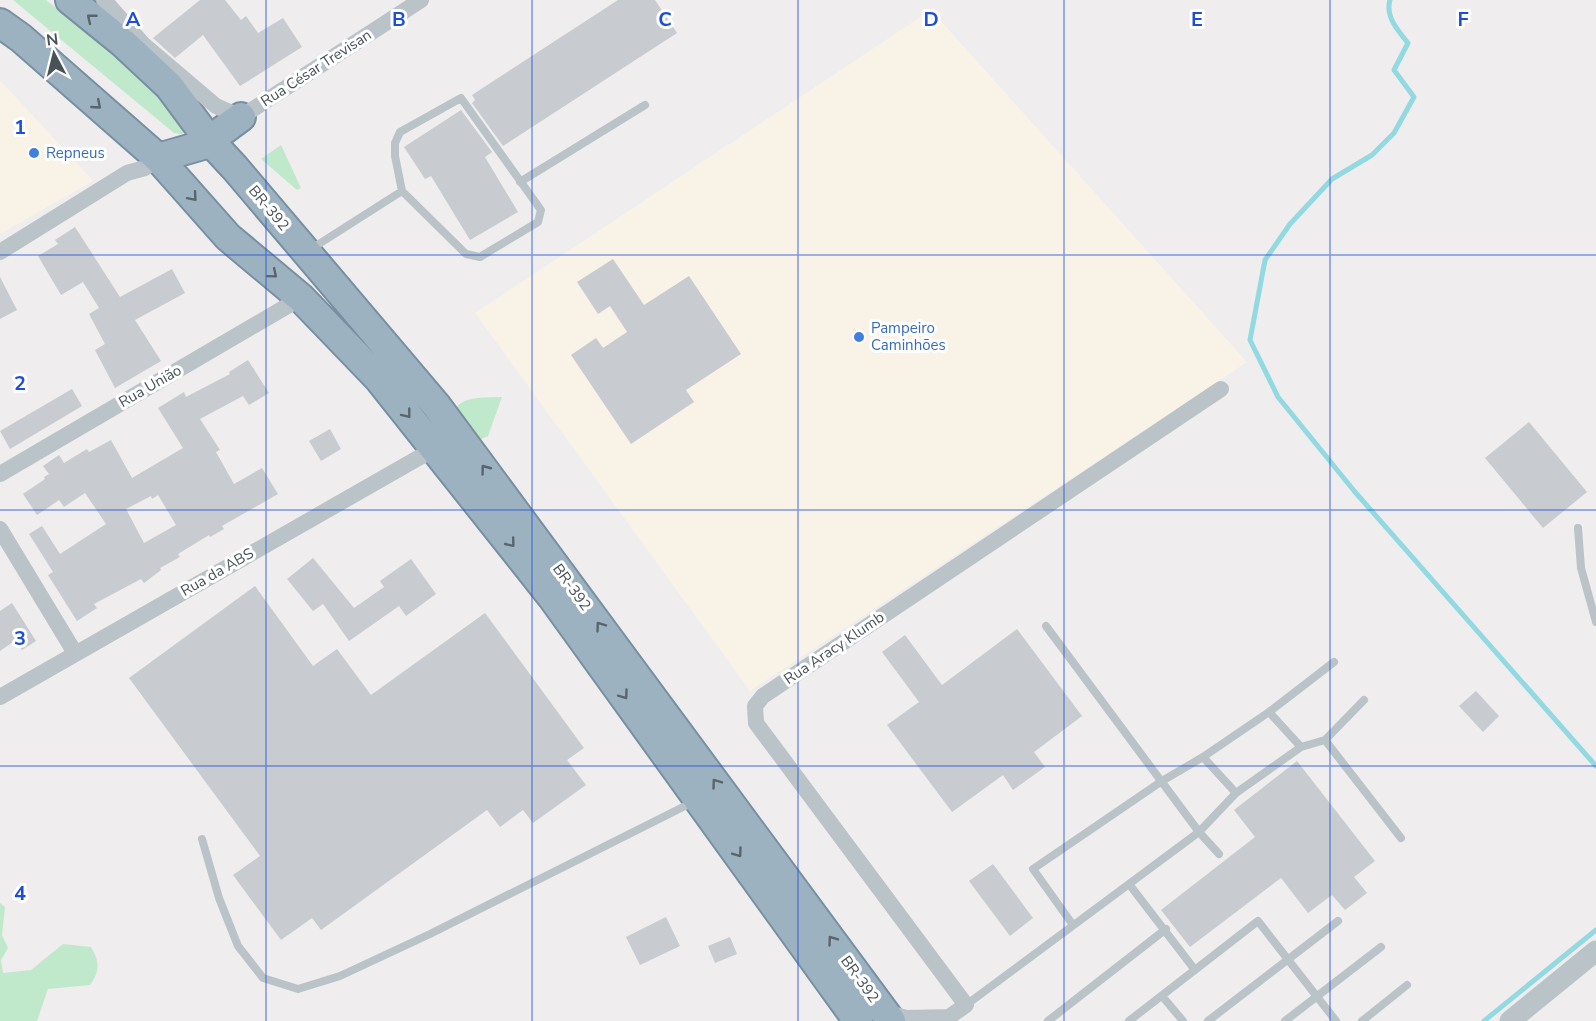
<svg xmlns="http://www.w3.org/2000/svg" width="1596" height="1021" viewBox="0 0 1596 1021" font-family="'Nunito Sans',sans-serif">
	<style>
		.commercial { fill: #f9f2e7 }
		.green { fill: #c0e9cb }
		.lines { fill: none; stroke-linecap: round; stroke-linejoin: round }
		.stream { stroke: #92d9e1; stroke-width: 5 }
		.building { fill: #c8cbcf; fill-rule: evenodd }
		.trunk-casing { stroke: #7690a2; stroke-width: 32 }
		.service { stroke: #bac3c8; stroke-width: 8 }
		.minor { stroke: #bac3c8; stroke-width: 16 }
		.tertiary { stroke: #bac3c8; stroke-width: 21 }
		.trunk { stroke: #9db2c0; stroke-width: 28 }
		.oneway { stroke: #59656d }
		.grid { fill: none; stroke: #1d4ed8; stroke-width: 1.5; stroke-opacity: 0.55 }
		.shop-dot { fill: #3f7fe0; stroke: #fff; stroke-width: 2 }
		.labels { text-anchor: middle; dominant-baseline: central; stroke-width: 6; stroke-linejoin: round; paint-order: stroke }
		.street-label { font-size: 15px; fill: #485258; stroke: #fff }
		.shop-label { font-size: 15px; fill: #366cbe; stroke: #fff; text-anchor: start }
		.grid-label { font-size: 20px; text-anchor: middle; font-weight: bold; fill: #1d4ed8; stroke: #fff; stroke-width: 6; stroke-linejoin: round; paint-order: stroke }
	</style>
	<rect width="100%" height="100%" fill="#efeded"/>
	<path class="commercial" d="M931 10 1247 362 750 691 475 313Z
		M0 80 93 181 0 234Z"/>
	<path class="green" d="M13 0H46L149 82 186 128 182 134 174 133Z
		M281 145 301 188 297 190 261 159Z
		M502 397 488 436 479 440 452 413C461 395 484 398 502 397Z
		M0 903 5 907 2 935 8 948 1 960 3 973 31 970 63 944 91 947C100 962 100 971 90 985L48 989 37 1021H0Z"/>
	<g class="lines">
		<path class="stream" d="M1390 0C1385 16 1398 31 1408 43L1394 70 1414 97 1394 133 1372 155 1332 179 1290 224 1265 260 1250 340 1278 397 1355 492 1596 766
			M1484 1021 1596 930"/>
	</g>
	<path class="building" d="M200 0H225L241 20 246 16 258 33 283 18 302 47 240 86 203 35 175 58 153 38Z
		M618 0H655L677 33 503 146 472 103 475 100 472 95Z
		M461 110 492 152 485 157 518 212 470 240 431 176 425 179 404 147Z
		M75 227 120 297 172 269 185 293 135 320 161 361 115 388 95 350 105 344 89 314 99 308 83 282 61 295 38 256 58 244 55 240Z
		M613 259 644 305 689 276 741 354 686 390 694 402 631 444 571 355 596 338 603 348 627 332 610 306 598 314 577 282Z
		M0 277 17 310 0 319Z
		M248 360 269 393 249 405 243 396 200 419 220 450 216 452 234 484 262 468 278 494 222 526 224 529 210 537 209 535 178 554 180 557 160 568 161 570 144 583 141 579 94 604 97 608 77 621 48 575 53 572 29 534 42 526 60 554 106 524 85 493 64 507 59 500 37 515 23 494 45 479 44 477 49 474 43 466 59 455 64 463 87 449 89 452 111 440 132 478 183 448 158 408 184 392 186 397 230 374 229 372ZM158 495 176 525 144 543 126 509 151 496 152 499Z
		M72 389 82 406 10 449 0 431Z
		M1529 422 1587 492 1543 528 1485 458Z
		M330 429 341 449 321 461 309 441Z
		M313 558 354 608 384 587 380 581 411 559 436 594 406 616 399 606 349 641 323 604 313 611 287 579Z
		M255 586 313 666 337 649 371 695 485 613 584 748 567 760 586 785 533 823 523 810 500 827 487 810 321 930 312 918 281 940 233 875 260 856 129 678Z
		M12 603 36 641 22 650 16 640 0 651V611Z
		M1017 629 1082 716 1034 752 1045 767 1013 790 1003 775 952 812 887 725 919 702 882 652 905 635 942 685Z
		M1476 691 1499 716 1483 732 1459 706Z
		M1297 761 1375 861 1354 877 1367 893 1345 910 1332 895 1308 913 1281 878 1190 947 1161 910 1255 837 1234 810Z
		M993 864 1033 918 1010 936 969 881Z
		M666 917 680 946 640 965 626 937Z
		M730 937 737 954 715 963 708 946Z"/>
	<g class="lines">
		<defs>
			<path id="trunk" d="M70 0 123 43 169 86 209 140 235 168 436 405 891 1021
				M0 23 21 38 158 158 228 237 301 298 379 379 552 597 858 1021
				M158 158 203 145 241 117"/>
		</defs>
		<use href="#trunk" class="trunk-casing"/>
		<path class="service" d="M461 98 541 210 538 222 480 257 466 254 402 191 395 156V143L400 132Z
			M520 182 645 105
			M311 249 402 191
			M1578 528 1581 568 1596 622
			M1046 626 1199 832 1219 854
			M1269 712 1301 747
			M1325 740 1401 838
			M1203 757 1236 793
			M202 839 219 898 238 946 263 978 298 989 340 976 430 934 695 801
			M1129 884 1195 970
			M1073 925 1033 869 1162 781 1203 757 1269 712 1334 662
			M1162 996 1183 1021
			M966 1005 1199 832 1236 793 1301 747 1325 740 1364 700
			M1048 1021 1166 929
			M1129 1021 1258 921 1336 1021
			M1208 1021 1338 921
			M1285 1021 1381 947
			M1362 1021 1407 985"/>
		<path class="minor" d="M104 0 143 44 216 106 241 117 421 0
			M0 252 127 173 145 168 158 158
			M0 474 301 298
			M0 529 75 653
			M0 697 434 449
			M885 1012 906 1018 949 1017
			M947 1021 949 1017 966 1005 756 723 755 706 763 696 1221 389"/>
		<path class="tertiary" d="M1510 1021 1596 951"/>
		<use href="#trunk" class="trunk"/>
	</g>
	<defs><path id="oneway-chevron" d="M-2-3.5L2.5 0L-2 3.5" fill="none" stroke-width="1.6" stroke-linecap="round" stroke-linejoin="round" transform="scale(1.5)"/></defs>
	<g class="oneway">
		<use href="#oneway-chevron" transform="translate(91 18) rotate(-141)"/>
		<use href="#oneway-chevron" transform="translate(97 105) rotate(41)"/>
		<use href="#oneway-chevron" transform="translate(193 197) rotate(49)"/>
		<use href="#oneway-chevron" transform="translate(273 274) rotate(40)"/>
		<use href="#oneway-chevron" transform="translate(407 414) rotate(52)"/>
		<use href="#oneway-chevron" transform="translate(485 469) rotate(-127)"/>
		<use href="#oneway-chevron" transform="translate(511 543) rotate(51)"/>
		<use href="#oneway-chevron" transform="translate(600 626) rotate(-126)"/>
		<use href="#oneway-chevron" transform="translate(624 695) rotate(54)"/>
		<use href="#oneway-chevron" transform="translate(716 783) rotate(-126)"/>
		<use href="#oneway-chevron" transform="translate(738 853) rotate(54)"/>
		<use href="#oneway-chevron" transform="translate(832 940) rotate(-126)"/>
	</g>
	<path class="grid" d="M266 0V1021M532 0V1021M798 0V1021M1064 0V1021M1330 0V1021M0 255H1596M0 510H1596M0 766H1596"/>
	<g class="shop-dot">
		<circle cx="34" cy="153" r="6"/>
		<circle cx="859" cy="337" r="6"/>
	</g>
	<g class="labels">
		<g class="street-label">
			<text transform="translate(316 68) rotate(-33)">Rua César Trevisan</text>
			<text transform="translate(269 208) rotate(50)">BR-392</text>
			<text transform="translate(150 386) rotate(-30)">Rua União</text>
			<text transform="translate(217 572) rotate(-30)">Rua da ABS</text>
			<text transform="translate(572 587) rotate(54)">BR-392</text>
			<text transform="translate(834 648) rotate(-34)">Rua Aracy Klumb</text>
			<text transform="translate(860 979) rotate(54)">BR-392</text>
		</g>
		<g class="shop-label">
			<text x="46" y="153">Repneus</text>
			<text x="871" y="328">Pampeiro<tspan x="871" dy="17">Caminhões</tspan></text>
		</g>
	</g>
	<g class="grid-label">
		<text x="133" y="26">A</text>
		<text x="399" y="26">B</text>
		<text x="665" y="26">C</text>
		<text x="931" y="26">D</text>
		<text x="1197" y="26">E</text>
		<text x="1463" y="26">F</text>
		<text x="20" y="134">1</text>
		<text x="20" y="390">2</text>
		<text x="20" y="645">3</text>
		<text x="20" y="900">4</text>
	</g>
	<g transform="translate(54 54) rotate(353)" stroke="#ffffff" stroke-width="4.5" paint-order="stroke">
	<path d="M0-4.5L10 22L0 15L-10 22Z" fill="#485258"/>
	<text y="-9" font-size="16" font-weight="bold" text-anchor="middle" fill="#485258">N</text>
	</g>
</svg>
